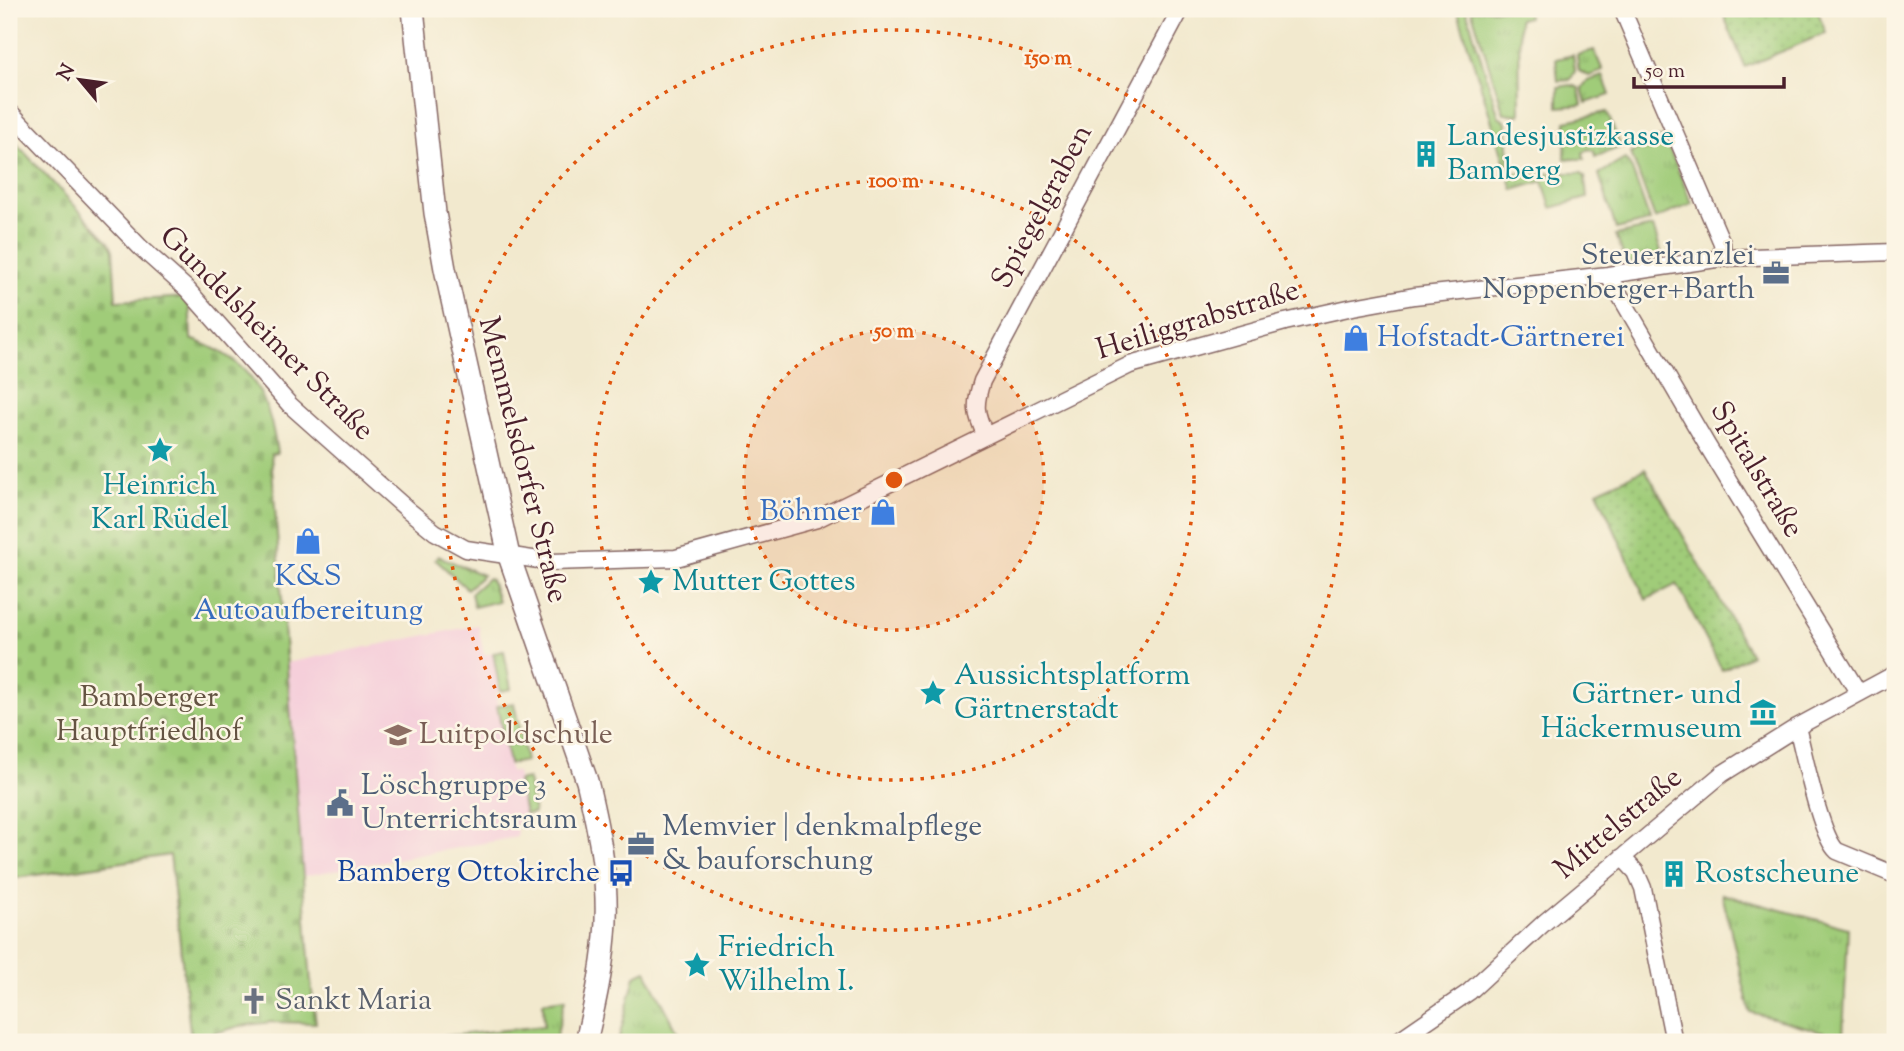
<svg xmlns="http://www.w3.org/2000/svg" width="1904" height="1051" viewBox="0 0 1904 1051" font-family="'Sorts Mill Goudy',serif">
	<style>
		.built { fill: #f5cfda }
		.grass { fill: url(#grass-tufts); stroke: #757652; stroke-width: 2 }
		.cemetery { fill: url(#cemetery-stones); stroke: #757652; stroke-width: 2 }
		.garden { fill: url(#garden-dots); stroke: #757652; stroke-width: 2 }
		.lines { fill: none; stroke-linecap: round; stroke-linejoin: round }
		.street-casing { stroke: #856664; stroke-width: 19 }
		.secondary-casing { stroke: #856664; stroke-width: 24 }
		.street { stroke: #fff; stroke-width: 16 }
		.secondary { stroke: #fff; stroke-width: 21 }
		.ring { fill: none; stroke: #e0560e; stroke-width: 3.5; stroke-dasharray: 3.5 7 }
		.labels { text-anchor: middle; dominant-baseline: central; stroke-width: 5; stroke-linejoin: round; paint-order: stroke }
		.culture-label { font-size: 30px; fill: #0d838f; stroke: #fcf5e5; text-anchor: start }
		.street-label { font-size: 30px; fill: #4a1f2b; stroke: #fcf5e5 }
		.service-label { font-size: 30px; fill: #4e5e75; stroke: #fcf5e5; text-anchor: start }
		.shop-label { font-size: 30px; fill: #366cbe; stroke: #fcf5e5; text-anchor: start }
		.park-label { font-size: 30px; fill: #645342; stroke: #fcf5e5 }
		.education-label { font-size: 30px; fill: #785e54; stroke: #fcf5e5; text-anchor: start }
		.transit-label { font-size: 30px; fill: #164399; stroke: #fcf5e5; text-anchor: end }
		.worship-label { font-size: 30px; fill: #5b616d; stroke: #fcf5e5; text-anchor: start }
		.centre { fill: #e0560e; stroke: #fcf5e5; stroke-width: 3.5 }
		.ring-label { font-size: 21px; text-anchor: middle; font-weight: bold; fill: #e0560e; stroke: #fcf5e5; stroke-width: 5; stroke-linejoin: round; paint-order: stroke }
	</style>
	<defs>
		<pattern id="grass-tufts" width="24" height="20" patternUnits="userSpaceOnUse" patternTransform="scale(1.75)"><rect width="24" height="20" fill="#a0cc79"/><path d="M3 7l-1-3M5 7V3M7 7l1-3M15 17l-1-3M17 17v-4M19 17l1-3" fill="none" stroke="#8baf69"/></pattern>
		<pattern id="cemetery-stones" width="16" height="16" patternUnits="userSpaceOnUse" patternTransform="scale(1.75)"><rect width="16" height="16" fill="#a0cc79"/><path d="M2 7V4a2 2 0 0 1 4 0v3zM10 15v-3a2 2 0 0 1 4 0v3z" fill="#8baf69"/></pattern>
		<pattern id="garden-dots" width="8" height="8" patternUnits="userSpaceOnUse" patternTransform="scale(1.75)"><rect width="8" height="8" fill="#a0cc79"/><path d="M2 2h.1M6 6h.1" fill="none" stroke="#8baf69" stroke-width="1.8" stroke-linecap="round"/></pattern>
	</defs>
	<rect width="100%" height="100%" fill="#fcf5e5"/>
	<filter id="ink" filterUnits="userSpaceOnUse"><feTurbulence type="fractalNoise" baseFrequency=".0143" numOctaves="2"/><feDisplacementMap in="SourceGraphic" scale="14" xChannelSelector="R" yChannelSelector="G"/><feConvolveMatrix kernelMatrix="1 2 1 2 8 2 1 2 1" color-interpolation-filters="sRGB"/></filter>
	<filter id="wash" filterUnits="userSpaceOnUse"><feTurbulence type="fractalNoise" baseFrequency=".00686" numOctaves="4" result="noise"/><feDisplacementMap in="SourceGraphic" scale="28" xChannelSelector="R" yChannelSelector="G"/><feGaussianBlur stdDeviation="1.57" result="paint"/><feColorMatrix in="noise" values="0 0 0 0 0 0 0 0 0 0 0 0 0 0 0 0 0 1.4 0 .05"/><feComposite in="paint" operator="in"/></filter>
	<g filter="url(#wash)">
		<rect width="100%" height="100%" fill="#f2e9ce"/>
		<path class="built" d="M478 625 484 655 493 653 500 691 495 693 510 772H517L526 820 516 823 517 837 303 876 286 663Z"/>
		<path class="grass" d="M1457 9H1466L1499 117 1506 122 1510 169 1517 173H1581L1585 177 1587 198 1551 208 1543 181 1513 190Z
			M1471 9H1527L1528 17 1519 19 1520 115 1504 113Z
			M1594 50 1603 71 1589 76 1579 71 1577 55Z
			M1573 55 1575 71 1570 80 1558 81 1556 59Z
			M1603 76 1610 95 1586 103 1582 88 1587 81Z
			M1571 85 1579 88 1582 105 1558 107V87Z
			M1607 112 1621 147 1595 157 1594 151 1588 149 1583 153 1584 159H1565L1566 121Z
			M1664 136 1692 204 1655 219 1631 153Z
			M1625 159 1631 167 1650 221 1616 229 1599 174Z
			M1653 227 1663 258 1626 263 1616 235Z
			M438 556 483 575 467 589 435 559Z
			M488 578 491 580 498 601 474 607 471 593Z
			M504 651 511 689 500 691 493 653Z
			M514 703 526 761 509 764 497 706Z
			M528 779 534 813 525 814 518 781Z
			M1722 894 1848 928 1843 1037 1750 1012Z
			M646 971 683 1042H618L635 976Z
			M565 999 555 1042H390L544 1026 543 1002Z"/>
		<path class="cemetery" d="M9 136 109 242 113 250 116 301 189 297 191 339C250 359 269 393 277 453L271 454 311 984 316 1023 272 1022 240 1026 191 1040 170 855 9 879Z"/>
		<path class="garden" d="M1721 9H1817L1826 33 1745 67Z
			M1645 469 1751 655 1722 670 1677 584 1646 600 1597 491Z"/>
	</g>
	<g filter="url(#ink)">
		<g class="lines">
			<defs>
				<path id="street" d="M1622 9 1722 243 1723 258
					M9 111 140 247 187 289 290 405 408 510 435 532 466 549 552 562 676 558 817 519 1130 365 1285 322 1353 307 1414 296 1608 275 1723 258 1895 252
					M1608 275 1707 445 1858 692
					M986 436C975 413 974 405 982 381L1181 9
					M1797 727C1804 753 1820 836 1837 851L1895 875
					M1622 857 1636 872 1643 888 1674 1042
					M1396 1042 1469 992 1545 922 1722 774 1797 727 1895 674"/>
				<path id="secondary" d="M413 9 435 213 445 269 509 556 587 781C599 831 610 884 605 936 602 972 594 1007 586 1042"/>
			</defs>
			<use href="#street" class="street-casing"/>
			<use href="#secondary" class="secondary-casing"/>
			<use href="#street" class="street"/>
			<use href="#secondary" class="secondary"/>
		</g>
	</g>
	<circle cx="894" cy="480" r="150" fill="#e0560e" fill-opacity=".12"/>
	<g class="ring">
		<circle cx="894" cy="480" r="150"/>
		<circle cx="894" cy="480" r="300"/>
		<circle cx="894" cy="480" r="450"/>
	</g>
	<defs>
		<symbol id="building-bare" viewBox="-9 -9 18 18"><path d="M-4-6H4V6H1V3H-1V6H-4ZM-2.5-4.3h1.7v1.8h-1.7ZM.8-4.3h1.7v1.8H.8ZM-2.5-1h1.7V.8h-1.7ZM.8-1h1.7V.8H.8Z" fill="#0f9aa8" stroke="#fcf5e5" stroke-width="2.5" paint-order="stroke"/></symbol>
		<symbol id="office-bare" viewBox="-9 -9 18 18"><path d="M-6-3h4V-5.5h4V-3h4V5H-6ZM-1-4.5V-3h2v-1.5ZM-6 0V1H6V0Z" fill="#5c6f8a" stroke="#fcf5e5" stroke-width="2.5" paint-order="stroke"/></symbol>
		<symbol id="shop-bare" viewBox="-9 -9 18 18"><path d="M-5-2.5h2.3a2.7 3.5 0 0 1 5.4 0H5L5.5 6h-11ZM-1.5-2.5h3a1.5 2.3 0 0 0-3 0Z" fill="#3f7fe0" stroke="#fcf5e5" stroke-width="2.5" paint-order="stroke"/></symbol>
		<symbol id="sight-bare" viewBox="-9 -9 18 18"><path d="M0-6L1.8-2.2L6-1.7L2.9 1.2L3.7 5.4L0 3.3L-3.7 5.4L-2.9 1.2L-6-1.7L-1.8-2.2Z" fill="#0f9aa8" stroke="#fcf5e5" stroke-width="2.5" paint-order="stroke"/></symbol>
		<symbol id="museum-bare" viewBox="-9 -9 18 18"><path d="M0-6L6-3V-2H-6V-3ZM-5-1h2V3h-2ZM-1-1h2V3h-2ZM3-1h2V3H3ZM-6 4H6V6H-6Z" fill="#0f9aa8" stroke="#fcf5e5" stroke-width="2.5" paint-order="stroke"/></symbol>
		<symbol id="school-bare" viewBox="-9 -9 18 18"><path d="M0-5L7-2L0 1L-7-2ZM-4 1L0 2.5L4 1V4Q0 6-4 4Z" fill="#8d6e63" stroke="#fcf5e5" stroke-width="2.5" paint-order="stroke"/></symbol>
		<symbol id="civic-bare" viewBox="-9 -9 18 18"><path d="M-.6-6.5H3V-4.5H.6V-3L4-1V1h2V6H-6V1h2V-1L-.6-3ZM-1.2 2.5V6h2.4V2.5Z" fill="#5c6f8a" stroke="#fcf5e5" stroke-width="2.5" paint-order="stroke"/></symbol>
		<symbol id="bus-bare" viewBox="-9 -9 18 18"><path d="M-5-6H5V4H4V6H2V4H-2V6H-4V4H-5ZM-3.5-4V0h7V-4ZM-3.5 1.2v1.5H-2V1.2ZM2 1.2v1.5H3.5V1.2Z" fill="#1a4fb4" stroke="#fcf5e5" stroke-width="2.5" paint-order="stroke"/></symbol>
		<symbol id="church-bare" viewBox="-9 -9 18 18"><path d="M-1.2-6h2.4v3.5h3.3v2.4h-3.3V6h-2.4V-.1h-3.3v-2.4h3.3Z" fill="#6b7280" stroke="#fcf5e5" stroke-width="2.5" paint-order="stroke"/></symbol>
	</defs>
	<g fill-rule="evenodd">
		<use href="#building-bare" x="1407" y="135" width="38" height="38"/>
		<use href="#office-bare" x="1757" y="254" width="38" height="38"/>
		<use href="#shop-bare" x="1337" y="319" width="38" height="38"/>
		<use href="#sight-bare" x="141" y="431" width="38" height="38"/>
		<use href="#shop-bare" x="864" y="493" width="38" height="38"/>
		<use href="#shop-bare" x="289" y="522" width="38" height="38"/>
		<use href="#sight-bare" x="632" y="563" width="38" height="38"/>
		<use href="#sight-bare" x="914" y="674" width="38" height="38"/>
		<use href="#museum-bare" x="1744" y="693" width="38" height="38"/>
		<use href="#school-bare" x="379" y="716" width="38" height="38"/>
		<use href="#civic-bare" x="321" y="784" width="38" height="38"/>
		<use href="#office-bare" x="622" y="825" width="38" height="38"/>
		<use href="#bus-bare" x="602" y="854" width="38" height="38"/>
		<use href="#building-bare" x="1655" y="855" width="38" height="38"/>
		<use href="#sight-bare" x="678" y="946" width="38" height="38"/>
		<use href="#church-bare" x="235" y="982" width="38" height="38"/>
	</g>
	<g class="labels">
		<g class="culture-label">
			<text x="1447" y="137">Landesjustizkasse<tspan x="1447" dy="34">Bamberg</tspan></text>
			<text x="160" y="486" text-anchor="middle">Heinrich<tspan x="160" dy="34">Karl Rüdel</tspan></text>
			<text x="672" y="582">Mutter Gottes</text>
			<text x="954" y="676">Aussichtsplatform<tspan x="954" dy="34">Gärtnerstadt</tspan></text>
			<text x="1742" y="695" text-anchor="end">Gärtner- und<tspan x="1742" dy="34">Häckermuseum</tspan></text>
			<text x="1695" y="874">Rostscheune</text>
			<text x="718" y="948">Friedrich<tspan x="718" dy="34">Wilhelm I.</tspan></text>
		</g>
		<g class="street-label">
			<text transform="translate(1043 207) rotate(-62)">Spiegelgraben</text>
			<text transform="translate(1198 321) rotate(-17)">Heiliggrabstraße</text>
			<text transform="translate(266 334) rotate(45)">Gundelsheimer Straße</text>
			<text transform="translate(522 460) rotate(76)">Memmelsdorfer Straße</text>
			<text transform="translate(1756 470) rotate(59)">Spitalstraße</text>
			<text transform="translate(1619 824) rotate(-40)">Mittelstraße</text>
		</g>
		<g class="service-label">
			<text x="1755" y="256" text-anchor="end">Steuerkanzlei<tspan x="1755" dy="34">Noppenberger+Barth</tspan></text>
			<text x="361" y="786">Löschgruppe 3<tspan x="361" dy="34">Unterrichtsraum</tspan></text>
			<text x="662" y="827">Memvier | denkmalpflege<tspan x="662" dy="34">&amp; bauforschung</tspan></text>
		</g>
		<g class="shop-label">
			<text x="1377" y="338">Hofstadt-Gärtnerei</text>
			<text x="862" y="512" text-anchor="end">Böhmer</text>
			<text x="308" y="577" text-anchor="middle">K&amp;S<tspan x="308" dy="34">Autoaufbereitung</tspan></text>
		</g>
		<g class="park-label">
			<text x="149" y="698">Bamberger<tspan x="149" dy="34">Hauptfriedhof</tspan></text>
		</g>
		<g class="education-label">
			<text x="419" y="735">Luitpoldschule</text>
		</g>
		<g class="transit-label">
			<text x="600" y="873">Bamberg Ottokirche</text>
		</g>
		<g class="worship-label">
			<text x="275" y="1001">Sankt Maria</text>
		</g>
	</g>
	<circle cx="894" cy="480" r="10" class="centre"/>
	<g class="ring-label">
		<text x="1048" y="64">150 m</text>
		<text x="894" y="187">100 m</text>
		<text x="894" y="337">50 m</text>
	</g>
	<rect width="1904" height="1051" fill="none" stroke="#fcf5e5" stroke-width="35"/>
	<g transform="translate(80 80) rotate(299)" stroke="#fcf5e5" stroke-width="5" paint-order="stroke">
	<path d="M0-5L12 26L0 18L-12 26Z" fill="#4a1f2b"/>
	<text y="-10" font-size="19" font-weight="bold" text-anchor="middle" fill="#4a1f2b">N</text>
	</g>
	<path d="M1634 77v10h150v-10" fill="none" stroke="#4a1f2b" stroke-width="3.5"/>
	<text x="1645" y="77" font-size="21" fill="#4a1f2b" stroke="#fcf5e5" stroke-width="5" paint-order="stroke">50 m</text>
</svg>
